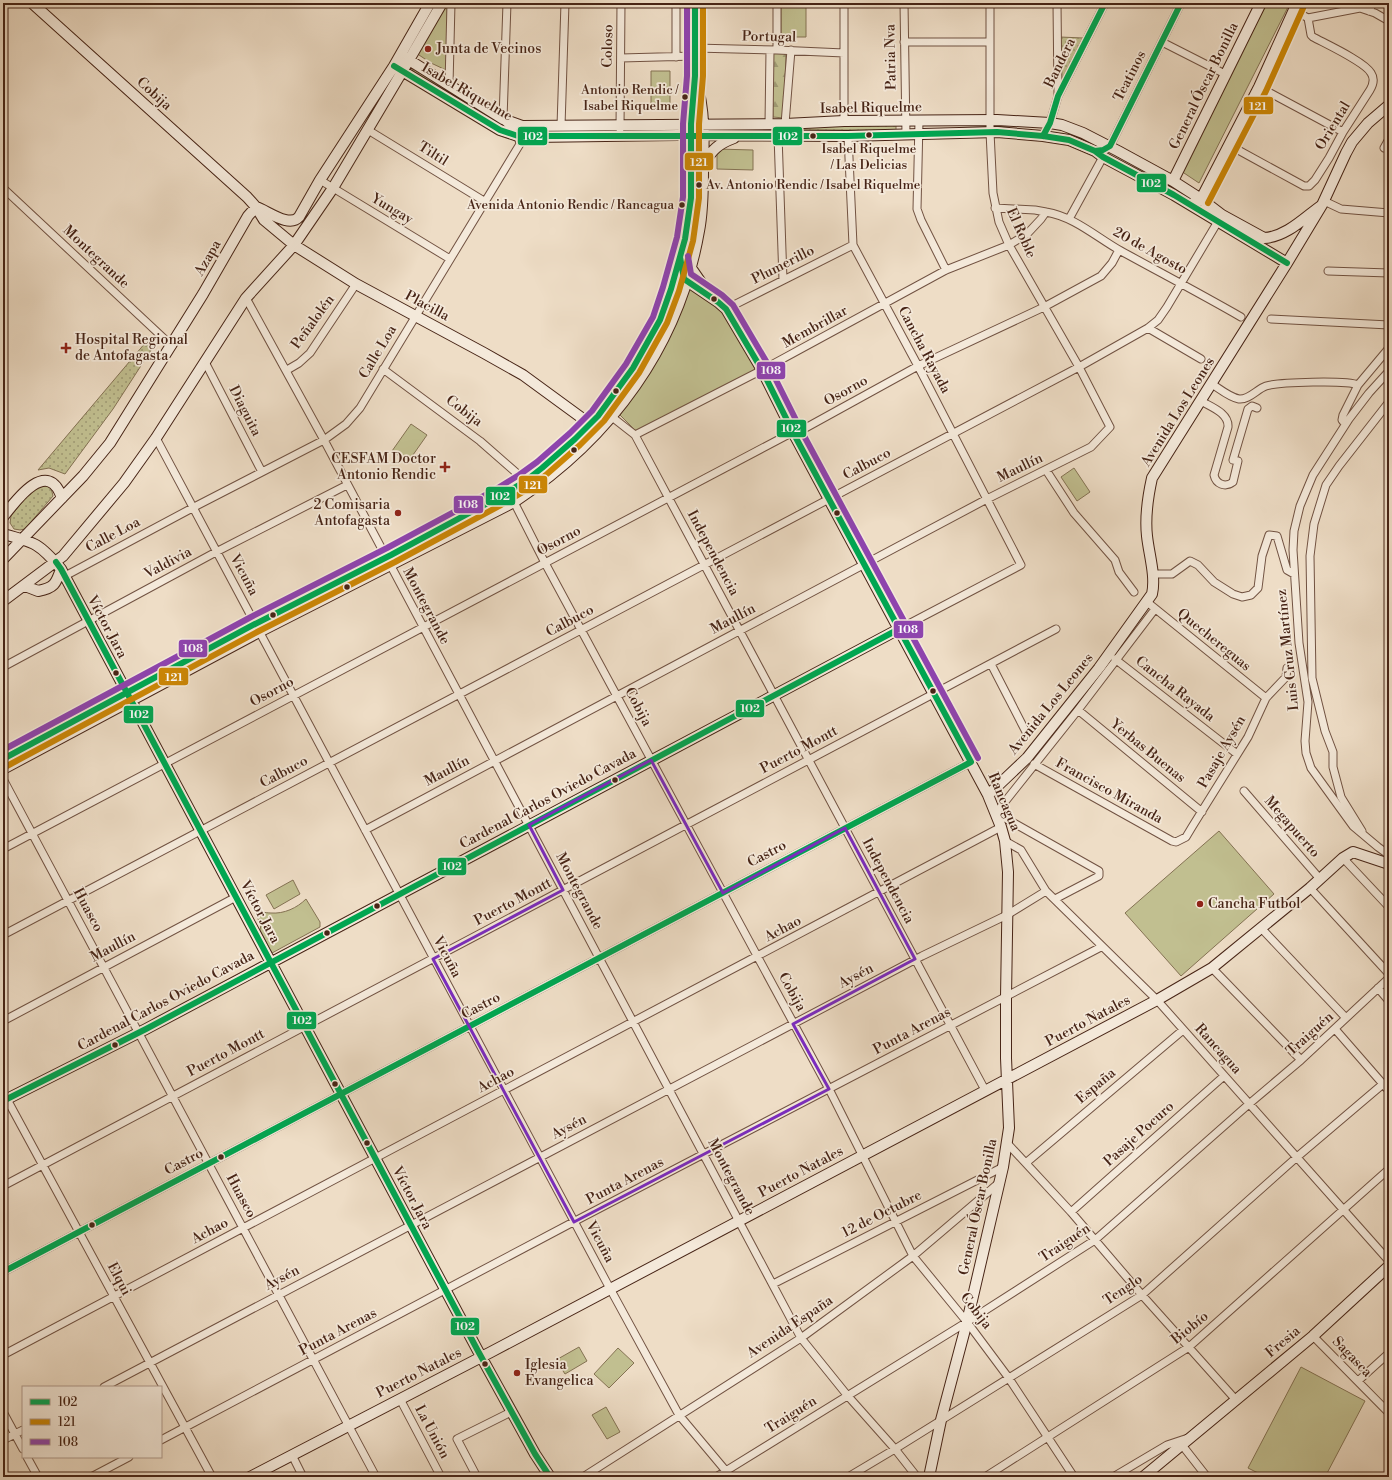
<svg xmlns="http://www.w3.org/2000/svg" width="1392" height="1480" viewBox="0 0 1392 1480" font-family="'Libre Bodoni',serif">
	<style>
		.grass { fill: url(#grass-dots); stroke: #847253 }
		.forest { fill: url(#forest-firs); stroke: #847253 }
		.green { fill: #c1bf90; stroke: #847253 }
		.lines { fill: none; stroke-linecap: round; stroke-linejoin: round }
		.street-casing { stroke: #715242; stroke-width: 9 }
		.secondary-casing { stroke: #472416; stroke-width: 12 }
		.street { stroke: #f4e9da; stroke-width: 7 }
		.secondary { stroke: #f4e9da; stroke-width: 10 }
		.bus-1-casing { stroke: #f4e9da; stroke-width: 9 }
		.bus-2-casing { stroke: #f4e9da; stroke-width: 9 }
		.bus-3-casing { stroke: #f4e9da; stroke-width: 9 }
		.bus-1 { stroke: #00a651; stroke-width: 6 }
		.bus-2 { stroke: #cb8606; stroke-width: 6 }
		.bus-3 { stroke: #8e44ad; stroke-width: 6 }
		.marked { fill: none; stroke: #7b2cbf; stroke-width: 3; stroke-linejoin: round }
		.poi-dot { fill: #8f2418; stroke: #f4e9da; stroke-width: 1.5 }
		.bus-dot { fill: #472416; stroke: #f4e9da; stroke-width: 1.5 }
		.labels { text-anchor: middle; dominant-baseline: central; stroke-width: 3.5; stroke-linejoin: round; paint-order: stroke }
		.bus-label { font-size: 13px; fill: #472416; stroke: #f4e9da; text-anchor: end }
		.street-label { font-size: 14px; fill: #472416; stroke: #f4e9da }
		.poi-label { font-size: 14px; fill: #472416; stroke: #f4e9da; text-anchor: start }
		.line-badge { stroke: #f4e9da; stroke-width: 1.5 }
		.badge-label { font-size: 11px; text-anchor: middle; font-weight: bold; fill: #fff }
	</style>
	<defs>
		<pattern id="grass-dots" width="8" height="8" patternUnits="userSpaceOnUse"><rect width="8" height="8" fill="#c1bf90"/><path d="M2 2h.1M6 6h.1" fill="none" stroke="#9f9b75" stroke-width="1.8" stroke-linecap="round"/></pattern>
		<pattern id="forest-firs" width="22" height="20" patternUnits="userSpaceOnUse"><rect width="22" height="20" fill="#c1bf90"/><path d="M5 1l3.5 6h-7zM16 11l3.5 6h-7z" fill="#9f9b75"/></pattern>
	</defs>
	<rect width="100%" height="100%" fill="#eeddc6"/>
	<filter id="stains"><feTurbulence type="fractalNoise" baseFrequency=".005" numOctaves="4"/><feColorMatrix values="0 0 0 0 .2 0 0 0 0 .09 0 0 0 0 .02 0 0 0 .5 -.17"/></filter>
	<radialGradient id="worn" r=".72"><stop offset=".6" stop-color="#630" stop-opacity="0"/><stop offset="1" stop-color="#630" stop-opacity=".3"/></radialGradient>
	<path class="grass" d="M1060 37 1083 38 1059 92Z
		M413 69 496 120 494 124 411 72Z
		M896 125V130H767L776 126Z
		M146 342 155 344 113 409 65 474 49 468 38 470Z
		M48 485 51 488 53 496 25 529 20 530 14 529 10 523 11 516 32 490 37 487Z"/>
	<path class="forest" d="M771 53H786L784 118 773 117Z"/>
	<path class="green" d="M446 3H447L448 71 431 63 416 53Z
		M781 3H806V37H781Z
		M1267 3H1290L1199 183 1181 171Z
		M651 71H670V106H651Z
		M717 149 753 150V170L717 169Z
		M688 288 723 311 757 369 636 431 620 415 646 377Z
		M411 424 427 435 408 462 392 451Z
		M1074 468 1090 492 1077 501 1061 477Z
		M1219 831 1274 894 1181 976 1125 913Z
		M293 880 300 894 274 909 266 895Z
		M306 899 320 922V927L272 953 260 930 261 925 255 913C261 911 265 913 271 913 284 914 297 908 306 899Z
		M579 1347 587 1361 565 1374 556 1360Z
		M618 1348 634 1363 609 1388 594 1374Z
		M1301 1367 1365 1401 1325 1477H1266L1248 1468Z
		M606 1407 620 1432 607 1439 592 1415Z"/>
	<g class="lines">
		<defs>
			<path id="street" d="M777 3V50
				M844 3V121
				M904 3 906 135
				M1057 3 1058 95
				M1293 10 1308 18 1360 8 1375 13 1389 21
				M1369 11 1373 3
				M904 42H990
				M1162 42 1225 74
				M695 48 777 50 844 53
				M676 57V3
				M621 58 695 56
				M449 85 451 3
				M1259 87 1343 132
				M919 121 917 209 921 220 946 270
				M769 124 770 50
				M785 124 791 50
				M561 126 565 3
				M620 129 621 3
				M368 130 484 201
				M778 135 783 280
				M848 136 853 245 918 366 1021 565 899 629
				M1043 136 1050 123 1058 96 1105 3
				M1229 145 1304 186H1309L1315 180 1329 158 1343 132 1370 90C1373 85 1375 79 1371 73 1365 62 1326 44 1313 37L1311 35 1308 18
				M1384 148 1389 139
				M1095 151 1103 150 1110 146 1181 3
				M320 180 450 259
				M3 188 172 346
				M1324 201 1341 209 1389 213
				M995 208 1035 210 1046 212
				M1069 219 1103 157
				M1328 271 1389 273
				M246 298 324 440 801 1338 847 1395 895 1449 917 1477
				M726 309 853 245
				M1271 319 1389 325
				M1148 328 1201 359
				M205 362 262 472
				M383 369 480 441 520 476 524 482
				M287 370 299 363 310 353 356 284
				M1389 371 1369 393 1349 419 1313 475 1300 506 1294 531 1293 550 1299 643 1308 702 1305 741 1306 753 1311 768 1353 826 1378 847 1389 855
				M1212 384C1220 389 1229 397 1239 399 1249 400 1257 389 1266 386 1279 382 1347 380 1358 385
				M1201 401C1211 407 1229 413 1228 427L1214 475C1216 484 1225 488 1233 482L1238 461 1233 460 1248 409 1252 406 1257 408
				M612 417 635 435 985 1090
				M1345 424 1342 420 1343 415 1358 385 1389 348
				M635 435 762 370 946 270 1009 245 1027 234 1041 219 1046 212C1075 217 1096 237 1121 251 1161 273 1201 294 1241 317
				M156 438 607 1283 679 1415 731 1477
				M1046 470 1074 513 1115 560 1119 572 1134 592
				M514 502 545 563 829 1089 913 1256 967 1322 1008 1377 1074 1477
				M1152 574H1172L1190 561 1198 565 1214 582 1233 594 1242 597 1251 595 1258 588 1262 556 1269 535 1277 536 1287 570 1294 574
				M65 576 198 505 324 440 346 424 360 408 520 144 518 136 503 119 507 3
				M1147 602 1266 698
				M1115 659 1237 754
				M991 664 1026 732
				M3 667 216 552 347 485
				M1078 710 1202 812
				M1034 764 1172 841 1176 842 1186 837 1192 827 1248 737 1266 698 1286 677 1287 668
				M3 779 376 1477
				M1244 791 1320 879
				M365 830 987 499 1091 447 1110 427 1079 367 1009 245 999 222 993 193 990 132V3
				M1362 831 1341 797 1333 767V752L1325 731 1312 678 1310 556 1314 524 1326 485 1339 466 1389 402
				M1005 841 1021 850 1046 891 1157 1000 1389 1261
				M3 849 793 432 800 431 918 366 1044 307 1101 276 1112 263 1119 250
				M1343 858 1389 907
				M1310 888 1389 974
				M1055 899 1099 876V871L996 813 1078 710 1155 609
				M1261 928 1346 1018
				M3 935 1079 367 1148 328 1158 320 1167 307 1220 218
				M1212 968 1301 1060
				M1378 988 1389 1001
				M3 1021 236 897
				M1335 1029 1389 1091
				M3 1092 212 1477
				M1007 1143 1071 1212 1142 1295 1236 1400
				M1027 1162 1183 1030
				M3 1186 1056 629
				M1071 1212 1224 1076
				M3 1272 971 762
				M773 1284 1003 1167
				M1313 1336 1389 1413
				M3 1355 1001 827
				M1358 1381 1389 1353
				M104 1387 922 956 1007 915 1046 891
				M400 1399 441 1477
				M3 1412 23 1449
				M3 1440 23 1430
				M161 1440 579 1219 1101 947
				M1182 1445 1207 1477
				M292 1455 303 1477
				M27 1457 38 1477
				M91 1477 129 1457
				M477 1477 457 1439 511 1412
				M583 1477 801 1338 913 1256 1000 1182
				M716 1477 967 1322 1095 1240 1249 1104 1301 1060 1389 978
				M848 1477 895 1449 1142 1295 1297 1157 1383 1084
				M985 1477 1189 1347 1389 1169
				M1113 1477 1167 1445 1188 1438"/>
			<path id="secondary" d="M32 3 247 197 256 207 264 220 294 245 356 284 484 353 523 375 590 424
				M401 55 503 119 522 126 785 124 844 121 997 120 1050 123 1062 125 1083 133 1118 151 1173 181 1201 199 1222 215 1264 238C1286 237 1304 218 1322 205
				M394 66 500 130 518 136 533 137 678 135 848 136 997 132 1043 136 1069 140 1095 151 1103 157 1174 195 1287 263
				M703 164C713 149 718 144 734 138
				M1173 181 1261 3
				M1195 201 1201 199 1259 87 1297 3
				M256 207C268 211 289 228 299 217L320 180 394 66 430 3
				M680 257 684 279 718 302 726 309 762 370 796 438 988 795 1001 827 1005 841 1008 872 1006 997V1058L1009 1128 1003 1167 967 1322 941 1420 929 1477
				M691 268 709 294
				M3 517C16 500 48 457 62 498
				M3 534C35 542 40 544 61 569L478 1351 535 1454 550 1477
				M3 559 83 476 110 443 203 294 248 216 256 207
				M25 586 38 591C54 588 56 584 61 569
				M3 601 63 556 124 483 156 438 246 298 294 245 333 188 409 60 442 3
				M3 759 255 624 391 555 497 498 524 482 542 468 575 439 598 416 633 368 660 320 671 289 685 239 691 198V124L695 76V3
				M3 769 259 632 514 502C611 438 679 346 699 231 703 211 703 190 703 170 704 141 705 109 696 81
				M988 795 1027 758 1099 668 1152 594C1156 576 1149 555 1147 536 1145 518 1148 496 1152 478L1287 263 1322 205 1346 153 1352 142 1368 123 1389 105
				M3 1101 146 1029 899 629
				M250 1477 491 1352 1157 1000 1212 968 1310 888 1343 858 1353 852 1389 864
				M1143 1477 1313 1336 1389 1266"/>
		</defs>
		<use href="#street" class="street-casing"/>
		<use href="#secondary" class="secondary-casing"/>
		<use href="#street" class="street"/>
		<use href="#secondary" class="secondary"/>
		<defs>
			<path id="bus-1" d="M394 66 500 130 518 136H848L997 132 1043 136 1069 140 1095 151 1103 157 1174 195 1287 263
				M1043 136 1050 123 1058 96 1105 3
				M1095 151 1103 150 1110 146 1181 3
				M56 562 61 569 478 1351 535 1454 550 1477
				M3 759 255 624 391 555 497 498 524 482 542 468 575 439 598 416 633 368 660 320 671 289 685 239 691 198V124L695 76V3
				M3 1101 146 1029 899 629
				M3 1272 971 762 796 438 762 370 726 309 718 302 684 279 680 257"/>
			<path id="bus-2" d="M1208 203 1266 91 1304 6
				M7 766 259 631 395 562 501 505 528 489 547 474 580 445 604 421 639 373 667 323 679 291 693 241 699 198V124L703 76V3"/>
			<path id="bus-3" d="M688 256 691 274 722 295 733 305 769 366 803 434 978 758
				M3 750 251 617 387 548 493 491 519 475 537 462 570 433 592 411 626 364 653 317 663 287 677 237 683 197V124L687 76V3"/>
		</defs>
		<use href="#bus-1" class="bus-1-casing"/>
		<use href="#bus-2" class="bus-2-casing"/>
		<use href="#bus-3" class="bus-3-casing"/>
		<use href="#bus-1" class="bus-1"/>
		<use href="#bus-2" class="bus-2"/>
		<use href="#bus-3" class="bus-3"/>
	</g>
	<path class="marked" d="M651 760 723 893 845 828 915 959 793 1024 829 1089 574 1222 433 959 563 890 529 825Z"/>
	<g class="poi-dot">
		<circle cx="428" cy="49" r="4"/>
		<path d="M64 342h4v4h4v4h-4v4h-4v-4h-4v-4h4z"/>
		<path d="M443 461h4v4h4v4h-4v4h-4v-4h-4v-4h4z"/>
		<circle cx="398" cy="513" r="4"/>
		<circle cx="1200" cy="904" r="4"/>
		<circle cx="517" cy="1373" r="4"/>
	</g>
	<g class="bus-dot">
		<circle cx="685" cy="97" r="3.5"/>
		<circle cx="869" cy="135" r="3.5"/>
		<circle cx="813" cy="136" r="3.5"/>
		<circle cx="699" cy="185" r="3.5"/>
		<circle cx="682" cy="205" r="3.5"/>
		<circle cx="714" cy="299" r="3.5"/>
		<circle cx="616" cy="391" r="3.5"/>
		<circle cx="574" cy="450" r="3.5"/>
		<circle cx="837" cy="513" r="3.5"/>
		<circle cx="347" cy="587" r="3.5"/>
		<circle cx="273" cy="615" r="3.5"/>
		<circle cx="116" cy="673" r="3.5"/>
		<circle cx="933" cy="691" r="3.5"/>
		<circle cx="615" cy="780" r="3.5"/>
		<circle cx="377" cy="906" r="3.5"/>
		<circle cx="327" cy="933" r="3.5"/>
		<circle cx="115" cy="1045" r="3.5"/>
		<circle cx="335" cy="1084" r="3.5"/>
		<circle cx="367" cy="1143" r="3.5"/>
		<circle cx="221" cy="1157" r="3.5"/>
		<circle cx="92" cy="1225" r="3.5"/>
		<circle cx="485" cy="1364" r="3.5"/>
	</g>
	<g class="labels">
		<g class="bus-label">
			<text x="678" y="90">Antonio Rendic /<tspan x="678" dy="16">Isabel Riquelme</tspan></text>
			<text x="869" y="149" text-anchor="middle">Isabel Riquelme<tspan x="869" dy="16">/ Las Delicias</tspan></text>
			<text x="706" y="185" text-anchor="start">Av. Antonio Rendic / Isabel Riquelme</text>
			<text x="674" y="205">Avenida Antonio Rendic / Rancagua</text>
		</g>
		<g class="street-label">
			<text transform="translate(769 37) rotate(1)">Portugal</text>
			<text transform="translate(608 46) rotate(-89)">Coloso</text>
			<text transform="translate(891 57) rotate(-91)">Patria Nva</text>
			<text transform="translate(1060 63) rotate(-64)">Bandera</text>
			<text transform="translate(1130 76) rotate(-63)">Teatinos</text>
			<text transform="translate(1204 86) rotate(-64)">General Óscar Bonilla</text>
			<text transform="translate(467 92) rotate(30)">Isabel Riquelme</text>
			<text transform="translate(154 94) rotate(42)">Cobija</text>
			<text transform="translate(871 108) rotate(-1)">Isabel Riquelme</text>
			<text transform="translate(1333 126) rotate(-59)">Oriental</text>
			<text transform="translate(433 154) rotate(32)">Tiltil</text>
			<text transform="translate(392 209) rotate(31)">Yungay</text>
			<text transform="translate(1021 233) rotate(66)">El Roble</text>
			<text transform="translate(1150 251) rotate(29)">20 de Agosto</text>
			<text transform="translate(96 257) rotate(43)">Montegrande</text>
			<text transform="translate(208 258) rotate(-60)">Azapa</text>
			<text transform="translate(783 265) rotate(-27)">Plumerillo</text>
			<text transform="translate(427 306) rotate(28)">Placilla</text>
			<text transform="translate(313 322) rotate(-54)">Peñalolén</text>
			<text transform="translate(815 327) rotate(-29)">Membrillar</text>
			<text transform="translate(924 350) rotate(62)">Cancha Rayada</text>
			<text transform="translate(378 352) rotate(-59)">Calle Loa</text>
			<text transform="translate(846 391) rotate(-29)">Osorno</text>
			<text transform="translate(245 411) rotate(63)">Diaguita</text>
			<text transform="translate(464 411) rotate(37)">Cobija</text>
			<text transform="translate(1178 412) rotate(-58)">Avenida Los Leones</text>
			<text transform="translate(867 464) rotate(-28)">Calbuco</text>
			<text transform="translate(1020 468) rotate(-26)">Maullín</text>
			<text transform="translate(113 535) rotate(-28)">Calle Loa</text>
			<text transform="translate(559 541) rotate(-28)">Osorno</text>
			<text transform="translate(713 553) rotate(62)">Independencia</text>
			<text transform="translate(168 563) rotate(-28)">Valdivia</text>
			<text transform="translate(244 575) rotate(62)">Vicuña</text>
			<text transform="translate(426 606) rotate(62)">Montegrande</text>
			<text transform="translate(733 619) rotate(-28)">Maullín</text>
			<text transform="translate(570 621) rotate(-28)">Calbuco</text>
			<text transform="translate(107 627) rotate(62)">Víctor Jara</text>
			<text transform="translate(1214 640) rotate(39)">Quechereguas</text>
			<text transform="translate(1288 650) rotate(-96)">Luis Cruz Martínez</text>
			<text transform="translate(1175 689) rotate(38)">Cancha Rayada</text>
			<text transform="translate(272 692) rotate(-28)">Osorno</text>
			<text transform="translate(1051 704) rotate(-51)">Avenida Los Leones</text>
			<text transform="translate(638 707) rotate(62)">Cobija</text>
			<text transform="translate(799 750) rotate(-28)">Puerto Montt</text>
			<text transform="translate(1148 751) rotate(39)">Yerbas Buenas</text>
			<text transform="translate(1222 752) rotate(-60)">Pasaje Aysén</text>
			<text transform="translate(447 771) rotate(-28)">Maullín</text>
			<text transform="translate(284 772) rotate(-28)">Calbuco</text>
			<text transform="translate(1109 791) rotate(29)">Francisco Miranda</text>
			<text transform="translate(548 799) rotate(-28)">Cardenal Carlos Oviedo Cavada</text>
			<text transform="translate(1004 802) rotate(67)">Rancagua</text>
			<text transform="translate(1292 827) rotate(49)">Megapuerto</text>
			<text transform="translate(767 854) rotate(-28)">Castro</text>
			<text transform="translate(888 881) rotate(62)">Independencia</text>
			<text transform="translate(579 891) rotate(62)">Montegrande</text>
			<text transform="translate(513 902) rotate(-28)">Puerto Montt</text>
			<text transform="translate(88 910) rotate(62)">Huasco</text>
			<text transform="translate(260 912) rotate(62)">Víctor Jara</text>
			<text transform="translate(783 929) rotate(-28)">Achao</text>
			<text transform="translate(113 947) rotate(-28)">Maullín</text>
			<text transform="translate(447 957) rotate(62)">Vicuña</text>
			<text transform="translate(856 976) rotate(-28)">Aysén</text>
			<text transform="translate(792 992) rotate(61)">Cobija</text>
			<text transform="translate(166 1001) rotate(-28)">Cardenal Carlos Oviedo Cavada</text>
			<text transform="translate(481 1006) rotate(-28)">Castro</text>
			<text transform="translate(1088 1021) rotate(-28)">Puerto Natales</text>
			<text transform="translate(912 1031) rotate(-28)">Punta Arenas</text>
			<text transform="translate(1310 1034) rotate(-42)">Traiguén</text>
			<text transform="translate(1218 1049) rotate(48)">Rancagua</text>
			<text transform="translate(226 1053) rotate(-28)">Puerto Montt</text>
			<text transform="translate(496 1080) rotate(-28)">Achao</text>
			<text transform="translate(1096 1086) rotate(-40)">España</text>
			<text transform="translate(569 1127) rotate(-28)">Aysén</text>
			<text transform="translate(1139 1134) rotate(-42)">Pasaje Pocuro</text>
			<text transform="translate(184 1162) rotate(-28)">Castro</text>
			<text transform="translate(801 1172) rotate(-28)">Puerto Natales</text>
			<text transform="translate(731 1177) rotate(62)">Montegrande</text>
			<text transform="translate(625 1181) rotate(-28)">Punta Arenas</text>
			<text transform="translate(241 1196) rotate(62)">Huasco</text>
			<text transform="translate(412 1198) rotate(62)">Víctor Jara</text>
			<text transform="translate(978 1207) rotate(-78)">General Óscar Bonilla</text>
			<text transform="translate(882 1214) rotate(-27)">12 de Octubre</text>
			<text transform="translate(210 1231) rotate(-28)">Achao</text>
			<text transform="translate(600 1242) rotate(62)">Vicuña</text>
			<text transform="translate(1065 1243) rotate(-34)">Traiguén</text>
			<text transform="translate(282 1278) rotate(-28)">Aysén</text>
			<text transform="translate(119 1279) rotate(62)">Elqui</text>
			<text transform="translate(1123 1290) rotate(-34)">Tenglo</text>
			<text transform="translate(976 1311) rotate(52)">Cobija</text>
			<text transform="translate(790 1327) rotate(-34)">Avenida España</text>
			<text transform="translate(1190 1328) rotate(-39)">Biobío</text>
			<text transform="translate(338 1332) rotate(-28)">Punta Arenas</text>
			<text transform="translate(1283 1342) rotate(-40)">Fresia</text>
			<text transform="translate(1352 1357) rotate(46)">Sagasca</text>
			<text transform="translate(419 1373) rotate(-27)">Puerto Natales</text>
			<text transform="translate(791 1415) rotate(-32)">Traiguén</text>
			<text transform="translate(432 1432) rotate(62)">La Unión</text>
		</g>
		<g class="poi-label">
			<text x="436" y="49">Junta de Vecinos</text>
			<text x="75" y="340">Hospital Regional<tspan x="75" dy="16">de Antofagasta</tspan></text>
			<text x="436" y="459" text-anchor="end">CESFAM Doctor<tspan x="436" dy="16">Antonio Rendic</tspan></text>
			<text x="390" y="505" text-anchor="end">2 Comisaria<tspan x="390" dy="16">Antofagasta</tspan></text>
			<text x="1208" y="904">Cancha Futbol</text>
			<text x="525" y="1365">Iglesia<tspan x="525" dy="16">Evangelica</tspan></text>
		</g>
	</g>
	<g class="line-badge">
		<rect x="1243" y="96" width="31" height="19" rx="4" fill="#cb8606"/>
		<rect x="517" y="126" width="31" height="20" rx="4" fill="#00a651"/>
		<rect x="772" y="126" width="31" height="20" rx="4" fill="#00a651"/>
		<rect x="684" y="152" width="30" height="19" rx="4" fill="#cb8606"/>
		<rect x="1136" y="173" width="31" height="20" rx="4" fill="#00a651"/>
		<rect x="756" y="361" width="30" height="19" rx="4" fill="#8e44ad"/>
		<rect x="776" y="419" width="31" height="19" rx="4" fill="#00a651"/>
		<rect x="518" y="475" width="30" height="19" rx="4" fill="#cb8606"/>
		<rect x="485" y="486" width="31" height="20" rx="4" fill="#00a651"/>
		<rect x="453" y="495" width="31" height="19" rx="4" fill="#8e44ad"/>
		<rect x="893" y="620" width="31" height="19" rx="4" fill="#8e44ad"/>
		<rect x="178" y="639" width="30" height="19" rx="4" fill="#8e44ad"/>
		<rect x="158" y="667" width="31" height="19" rx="4" fill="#cb8606"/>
		<rect x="735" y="699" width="30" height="19" rx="4" fill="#00a651"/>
		<rect x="123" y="705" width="31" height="19" rx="4" fill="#00a651"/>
		<rect x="437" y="857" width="30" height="19" rx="4" fill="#00a651"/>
		<rect x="286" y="1011" width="31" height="19" rx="4" fill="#00a651"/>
		<rect x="450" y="1317" width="30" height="19" rx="4" fill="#00a651"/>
	</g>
	<g class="badge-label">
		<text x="1258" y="110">121</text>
		<text x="533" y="140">102</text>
		<text x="788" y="140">102</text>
		<text x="699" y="166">121</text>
		<text x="1151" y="187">102</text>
		<text x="771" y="374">108</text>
		<text x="791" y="432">102</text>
		<text x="533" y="489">121</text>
		<text x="500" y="500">102</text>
		<text x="468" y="508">108</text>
		<text x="908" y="633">108</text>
		<text x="193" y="652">108</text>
		<text x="174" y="681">121</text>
		<text x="750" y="712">102</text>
		<text x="139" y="718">102</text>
		<text x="452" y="870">102</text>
		<text x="302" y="1024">102</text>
		<text x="465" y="1330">102</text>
	</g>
	<rect width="1392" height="1480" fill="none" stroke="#eeddc6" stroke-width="16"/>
	<rect x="4" y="4" width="1384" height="1472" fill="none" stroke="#472416" stroke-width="2"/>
	<rect x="8" y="8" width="1376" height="1464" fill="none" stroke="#472416"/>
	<rect x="22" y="1386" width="140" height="72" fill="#f4e9da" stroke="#af9a8c"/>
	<rect x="30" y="1399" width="20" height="6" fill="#00a651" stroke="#af9a8c"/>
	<text x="58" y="1406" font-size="12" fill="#472416">102</text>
	<rect x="30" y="1419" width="20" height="6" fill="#cb8606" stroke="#af9a8c"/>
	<text x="58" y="1426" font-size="12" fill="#472416">121</text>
	<rect x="30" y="1439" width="20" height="6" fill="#8e44ad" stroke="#af9a8c"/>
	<text x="58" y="1446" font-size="12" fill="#472416">108</text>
	<rect width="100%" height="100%" filter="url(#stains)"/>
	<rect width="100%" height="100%" fill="url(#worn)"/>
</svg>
